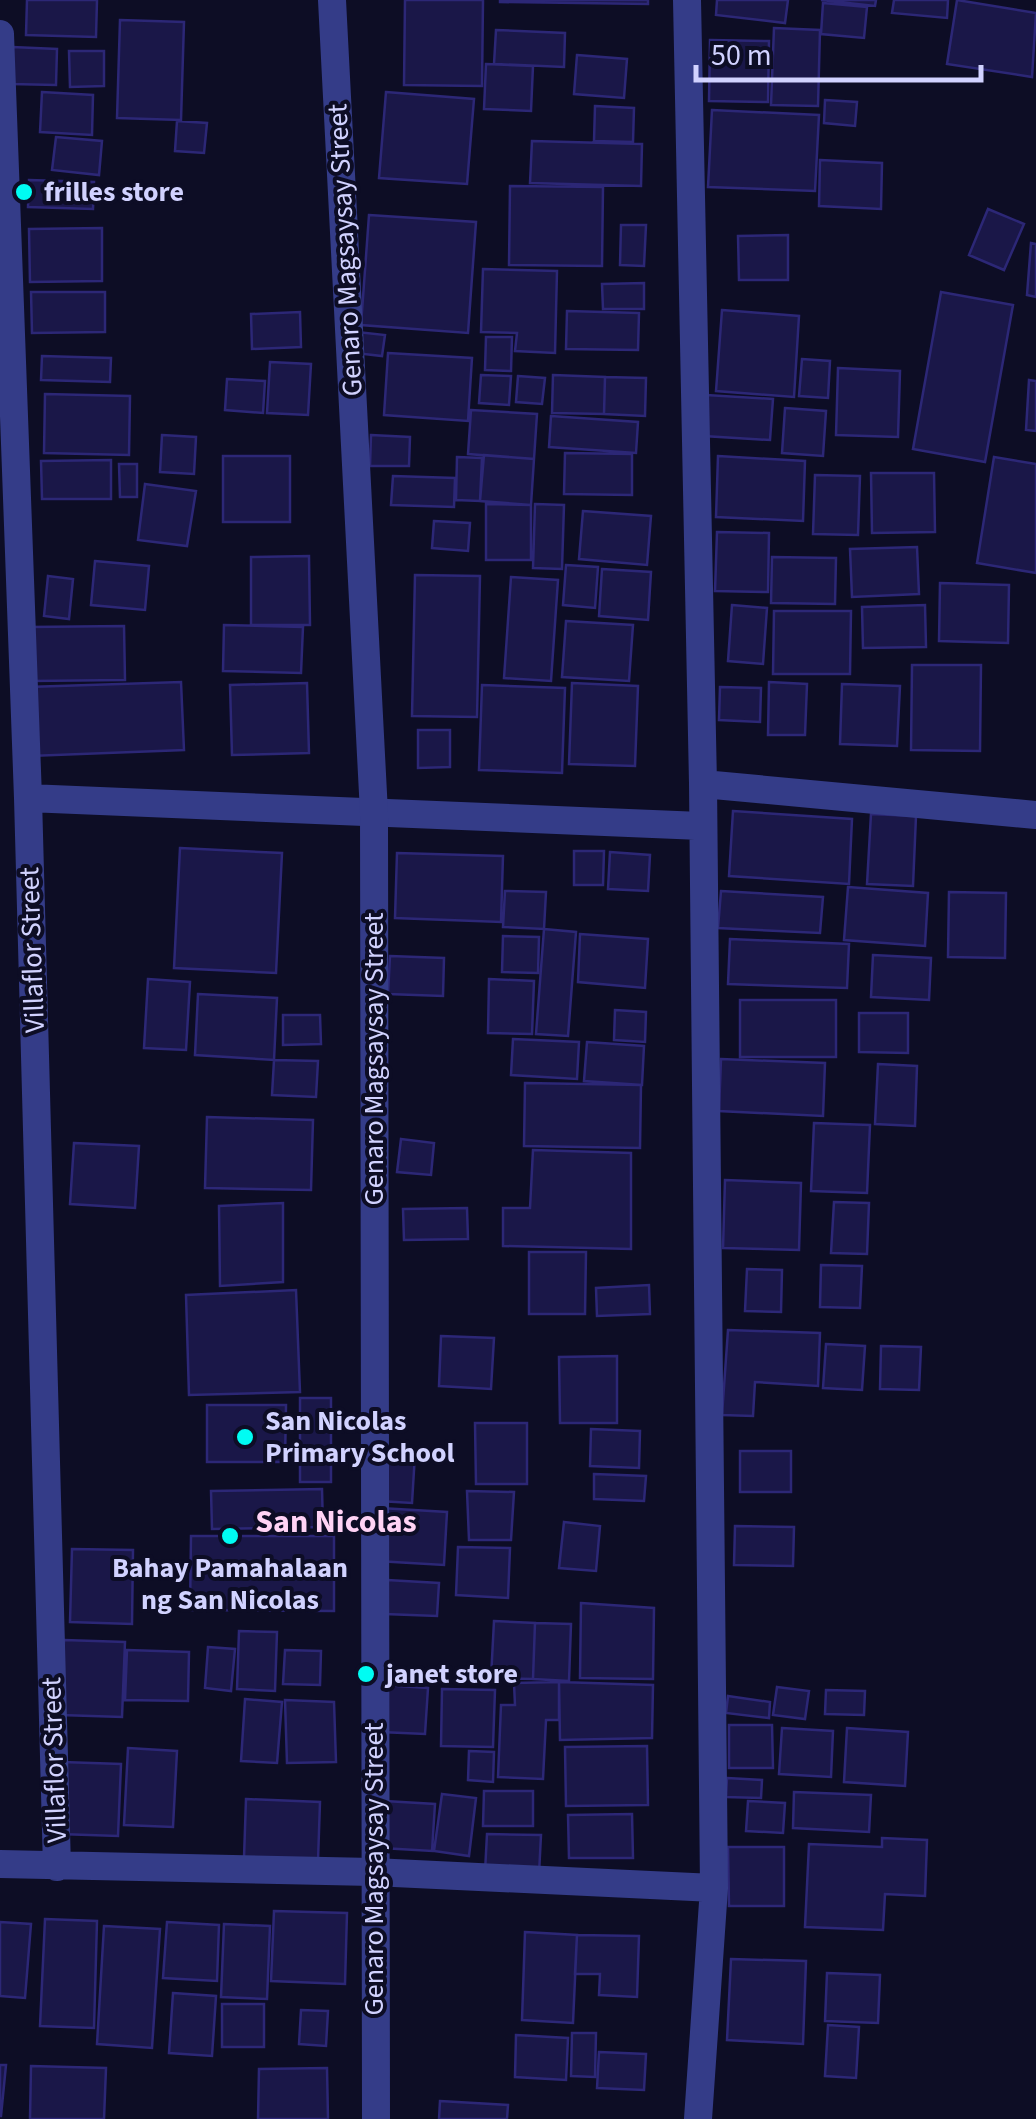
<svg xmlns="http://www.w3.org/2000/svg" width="1036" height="2119" viewBox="0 0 1036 2119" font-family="'Source Sans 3',sans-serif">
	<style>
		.building { fill: #1a1748; stroke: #2c2776; stroke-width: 2.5 }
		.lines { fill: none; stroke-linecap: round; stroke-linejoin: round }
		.minor { stroke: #343c88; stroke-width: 28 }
		.tertiary { stroke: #343c88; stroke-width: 28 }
		.poi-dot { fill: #00fcf3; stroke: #0d0d25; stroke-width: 4 }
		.labels { text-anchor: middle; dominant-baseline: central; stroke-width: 8; stroke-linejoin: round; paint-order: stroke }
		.poi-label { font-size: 28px; font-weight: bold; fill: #d1d2ff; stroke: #0d0d25; text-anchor: start }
		.street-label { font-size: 28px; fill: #d1d2ff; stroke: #0d0d25 }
		.quarter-label { font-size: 32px; font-weight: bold; fill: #ffd3f5; stroke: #0d0d25 }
	</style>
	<rect width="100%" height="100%" fill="#0d0d25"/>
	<path class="building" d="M27 0H97L96 37 26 35Z
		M405 0H483L482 86 404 85Z
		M500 0H648V4L500 2Z
		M717 0H788L785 23 716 15Z
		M821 0H876L875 6Z
		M894 0H948L947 18 892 13Z
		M957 0 1036 13 1032 77 947 64Z
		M823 3 867 7 864 38 821 34Z
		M120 20 184 22 181 120 117 118Z
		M774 28 820 30 818 106 771 105Z
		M496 30 565 33 564 67 494 64Z
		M710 40 769 41 768 102 709 101Z
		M12 47 57 49 56 85 11 84Z
		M69 51H104V86L70 87Z
		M577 55 627 59 624 98 574 94Z
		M486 64 533 66 531 111 484 109Z
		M42 92 93 95 92 135 40 132Z
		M386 92 474 99 467 184 379 178Z
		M825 100 857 102 855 126 824 123Z
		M595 106 634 108 633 142 594 141Z
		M712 110 819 115 815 191 708 187Z
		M177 121 207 123 204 153 175 151Z
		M56 137 102 141 99 175 52 170Z
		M532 141 642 144 641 186 530 183Z
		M820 160 882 163 881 209 819 206Z
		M29 180 94 182 93 209 28 207Z
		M510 186 603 187 602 266 509 265Z
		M988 209 1024 224 1004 270 969 255Z
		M369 215 476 222 468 333 361 325Z
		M621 225H646L644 266 620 265Z
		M102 228V281L30 282 29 229Z
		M788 235V280H739L738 236Z
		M1031 243 1036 244V297L1027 295Z
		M483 269 557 271 555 353 515 351 517 333 481 332Z
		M644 283V309H603L602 284Z
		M31 292H105V332L32 333Z
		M941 292 1013 305 985 462 913 449Z
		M722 310 799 316 794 397 716 391Z
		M567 311 639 313 638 350 566 349Z
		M300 312 301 347 252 349 251 314Z
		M357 332 385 335 382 356 355 353Z
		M486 337H512L511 371 485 370Z
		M388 353 472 358 468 421 384 415Z
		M42 356 111 358 110 382 41 380Z
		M802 359 830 361 828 398 799 396Z
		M270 362 311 364 308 415 267 413Z
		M838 368 900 371 898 437 836 435Z
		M481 375 511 376 509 405 479 403Z
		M553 375 605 377 604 414 552 413Z
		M518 376 545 378 542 404 516 402Z
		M605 377 646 378 645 416 604 414Z
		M227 379 265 381 263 413 225 410Z
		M1029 380 1036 381V431L1026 430Z
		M45 394 130 396 129 455 44 453Z
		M706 395 773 399 770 440 704 436Z
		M785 408 826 411 823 456 782 453Z
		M471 410 537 414 534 459 468 454Z
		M551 416 638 422 636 453 549 447Z
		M162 435 196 437 194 474 160 472Z
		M371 435 410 437 409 466H370Z
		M565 453 632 454V495L564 494Z
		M484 455 534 459 531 505 480 501Z
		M223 456H290V522H223Z
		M718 456 805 461 803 521 716 517Z
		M457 457 482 458 480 501 456 500Z
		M994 457 1036 464V573L977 563Z
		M111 460V499H42L41 461Z
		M119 464H137V497H120Z
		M871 473H934L935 532 872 533Z
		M815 475 860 476 858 535 813 534Z
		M393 476 455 478 454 507 391 505Z
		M145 484 196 491 187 546 138 540Z
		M486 504 531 505V560H486Z
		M535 504 564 505 562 569 533 568Z
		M583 511 651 516 647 565 579 559Z
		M434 521 470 523 468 551 432 548Z
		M717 532 769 533 768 592 715 591Z
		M917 547 919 594 852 597 850 549Z
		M309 556 310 625H251V557Z
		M772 557 836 558 835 604 771 603Z
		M95 561 149 566 145 610 91 605Z
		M566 565 598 567 595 608 563 605Z
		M602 569 651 572 648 620 599 616Z
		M415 575 480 576 477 717 412 716Z
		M48 576 73 579 69 619 44 616Z
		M511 577 558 580 551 681 504 678Z
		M940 583 1009 585 1008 643 939 641Z
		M732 605 767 608 763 664 728 661Z
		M925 605 926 647 863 648 862 607Z
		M774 611H851L850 674H773Z
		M566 621 633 625 629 681 562 677Z
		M224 625 303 627 301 673 223 671Z
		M124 626 125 680 31 681 30 627Z
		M912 665H981L980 751 911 750Z
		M181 682 184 750 30 756 28 687Z
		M769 682 807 684 805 735H768Z
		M307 683 309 753 232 755 230 685Z
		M572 683 638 686 635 766 569 764Z
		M842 684 900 686 897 746 840 744Z
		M482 685 565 688 562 773 479 770Z
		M720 687 761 688 760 722 719 720Z
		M418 730H450V767L418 768Z
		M733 811 852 819 849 884 729 876Z
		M871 814 916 816 913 886 867 884Z
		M180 848 282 853 276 973 174 968Z
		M574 851H604L603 885H574Z
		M610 852 650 855 648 891 608 889Z
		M397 853 503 856 501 922 395 918Z
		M848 887 928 893 925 946 844 940Z
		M505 891 546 892 544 929 503 927Z
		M721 891 823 897 820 933 718 928Z
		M949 892 1006 893 1005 958 948 957Z
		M544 929 576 932 568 1036 536 1034Z
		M580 934 648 939 645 988 578 982Z
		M503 936 539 937 538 973 502 972Z
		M730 939 849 944 847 988 728 984Z
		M873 955 931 958 929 1000 871 997Z
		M390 956 444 958 443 996 388 994Z
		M148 979 190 982 186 1050 144 1048Z
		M489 979 534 981 532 1034 488 1033Z
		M198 994 277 998 274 1060 195 1055Z
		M740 1000H836V1057H740Z
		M615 1010 646 1012 645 1042 614 1040Z
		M859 1013H908V1053L859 1052Z
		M283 1015H320L321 1044 283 1045Z
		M513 1039 579 1042 577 1079 511 1075Z
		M587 1042 644 1046 642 1085 584 1081Z
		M721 1059 825 1063 823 1116 719 1111Z
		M274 1060 318 1061 316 1097 272 1095Z
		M878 1064 917 1066 915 1126 875 1124Z
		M525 1083 641 1085 640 1148 524 1146Z
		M207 1117 313 1120 311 1190 205 1188Z
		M814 1123 870 1125 867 1193 811 1191Z
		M401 1139 434 1143 431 1175 397 1172Z
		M74 1143 139 1146 135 1208 70 1204Z
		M533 1150 631 1153V1249L503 1246V1208H530Z
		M725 1180 801 1183 799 1250 723 1248Z
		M834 1202 869 1203 867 1254 831 1253Z
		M283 1203V1282L220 1286 219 1206Z
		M467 1208 468 1239 404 1240 403 1209Z
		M529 1252H586L585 1314H529Z
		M821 1265 862 1266 860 1308 820 1307Z
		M747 1269 782 1270 781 1312 745 1311Z
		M649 1285 650 1314 597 1316 596 1288Z
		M296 1290 300 1392 189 1395 186 1295Z
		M728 1330 820 1333 818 1386 755 1382 753 1416 722 1415Z
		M441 1336 494 1338 491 1389 439 1386Z
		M826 1344 865 1346 862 1390 823 1388Z
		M881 1346 921 1347 919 1390 880 1389Z
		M617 1356V1423H560L559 1357Z
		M300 1398H331V1482H300Z
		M207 1405H286L285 1462H207Z
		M475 1423H527V1484H476Z
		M591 1429 640 1431 639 1468 590 1466Z
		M740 1451H791V1492H740Z
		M381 1452 415 1454 412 1503 379 1501Z
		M594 1474 646 1476 644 1501 594 1499Z
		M322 1489 323 1527 212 1529 211 1491Z
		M467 1491 514 1492 511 1540H469Z
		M380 1508 447 1512 444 1565 377 1561Z
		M564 1522 600 1526 596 1571 559 1568Z
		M735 1526 794 1527 793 1566 734 1565Z
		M191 1536H334V1611L190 1610Z
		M458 1547 510 1548 508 1598 456 1595Z
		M72 1549 133 1550 132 1624 70 1622Z
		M387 1580 439 1583 437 1616 385 1614Z
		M581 1603 654 1608 653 1679 580 1678Z
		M494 1621 535 1623 533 1679 491 1678Z
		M535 1623 571 1624 569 1681 533 1679Z
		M239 1631 277 1632 275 1691 237 1689Z
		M64 1640 125 1642 122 1717 61 1715Z
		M208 1647 235 1649 231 1691 205 1688Z
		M127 1650 189 1652 188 1701 125 1700Z
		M285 1650 321 1651 320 1685 283 1684Z
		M559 1682 653 1685 652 1738 560 1740Z
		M559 1682V1720H546L543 1779 498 1777 501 1705H515L514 1683Z
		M383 1685 428 1688 425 1734 381 1732Z
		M777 1687 809 1691 805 1719 773 1715Z
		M442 1689 495 1690 493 1747 441 1746Z
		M826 1690 865 1691 864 1715 825 1714Z
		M728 1696 770 1702 769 1718 726 1713Z
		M245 1699 282 1702 277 1763 241 1761Z
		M285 1700 334 1702 336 1762 287 1763Z
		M729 1725H772L773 1768H729Z
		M782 1728 833 1731 831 1777 779 1774Z
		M847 1728 908 1732 905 1786 844 1782Z
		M647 1746 648 1805 566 1806 565 1747Z
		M128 1748 177 1751 173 1827 124 1825Z
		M469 1751 494 1752 493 1782 468 1780Z
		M62 1762 121 1764 118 1836 60 1834Z
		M727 1778 762 1780 761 1798 726 1797Z
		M484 1791H533V1826H483Z
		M794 1792 871 1795 869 1832 793 1828Z
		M442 1794 476 1798 469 1856 434 1851Z
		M246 1799 320 1802 318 1861 244 1858Z
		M385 1801 435 1804 432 1851 382 1848Z
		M748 1801 785 1803 783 1833 746 1831Z
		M632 1814 633 1858H569L568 1815Z
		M487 1834 541 1835 539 1874 485 1872Z
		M882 1838 927 1840 925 1896 885 1894 883 1930 805 1927 809 1844 882 1847Z
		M728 1847H784V1906H729Z
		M274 1911 347 1913 345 1984 271 1981Z
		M45 1919 97 1921 94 2028 40 2026Z
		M0 1922 31 1924 25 1998 0 1996Z
		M167 1922 219 1925 217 1981 163 1978Z
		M224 1924 270 1926 267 1999 221 1997Z
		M104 1926 160 1929 152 2048 97 2044Z
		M525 1932 577 1935 573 2023 522 2020Z
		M577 1935 639 1936 637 1997 599 1995 600 1974H575Z
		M731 1959 806 1961 803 2044 727 2040Z
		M827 1973 880 1975 878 2023 825 2021Z
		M173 1993 216 1996 212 2056 169 2053Z
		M222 2004H264V2047H222Z
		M301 2010 328 2011 326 2046 299 2044Z
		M828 2025 859 2027 856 2078 825 2076Z
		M572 2033H596L595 2077 571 2076Z
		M516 2035 568 2038 566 2080 515 2077Z
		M599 2052 646 2054 644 2090 597 2088Z
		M0 2065H6L1 2116H0Z
		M31 2066 106 2068 104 2119H30Z
		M327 2068 328 2119H258L259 2069Z
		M440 2101 508 2105 507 2119H439Z"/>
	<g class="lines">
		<path class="minor" d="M687 0 703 784 714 1888 698 2119
			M0 34 28 798 57 1867
			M703 784 1036 815
			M28 798 701 826
			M0 1864 373 1872 714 1888"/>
		<path class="tertiary" d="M332 0 374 813 376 2119"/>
	</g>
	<g class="poi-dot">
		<circle cx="24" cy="192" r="10"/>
		<circle cx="245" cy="1437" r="10"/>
		<circle cx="230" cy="1536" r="10"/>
		<circle cx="366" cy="1674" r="10"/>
	</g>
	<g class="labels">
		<g class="poi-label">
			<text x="44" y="192">frilles store</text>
			<text x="265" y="1421">San Nicolas<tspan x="265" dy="32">Primary School</tspan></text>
			<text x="230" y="1568" text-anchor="middle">Bahay Pamahalaan<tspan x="230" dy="32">ng San Nicolas</tspan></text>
			<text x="386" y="1674">janet store</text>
		</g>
		<g class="street-label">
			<text transform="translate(345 250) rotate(-93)">Genaro Magsaysay Street</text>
			<text transform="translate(32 950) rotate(-92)">Villaflor Street</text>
			<text transform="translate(374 1059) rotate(-90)">Genaro Magsaysay Street</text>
			<text transform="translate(54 1760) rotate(-92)">Villaflor Street</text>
			<text transform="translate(374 1869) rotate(-90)">Genaro Magsaysay Street</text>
		</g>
		<g class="quarter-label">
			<text x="336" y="1522">San Nicolas</text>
		</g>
	</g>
	<path d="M696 65v15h285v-15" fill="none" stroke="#d1d2ff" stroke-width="5"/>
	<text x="711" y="65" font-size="30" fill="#d1d2ff" stroke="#0d0d25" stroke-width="8" paint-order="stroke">50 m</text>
</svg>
